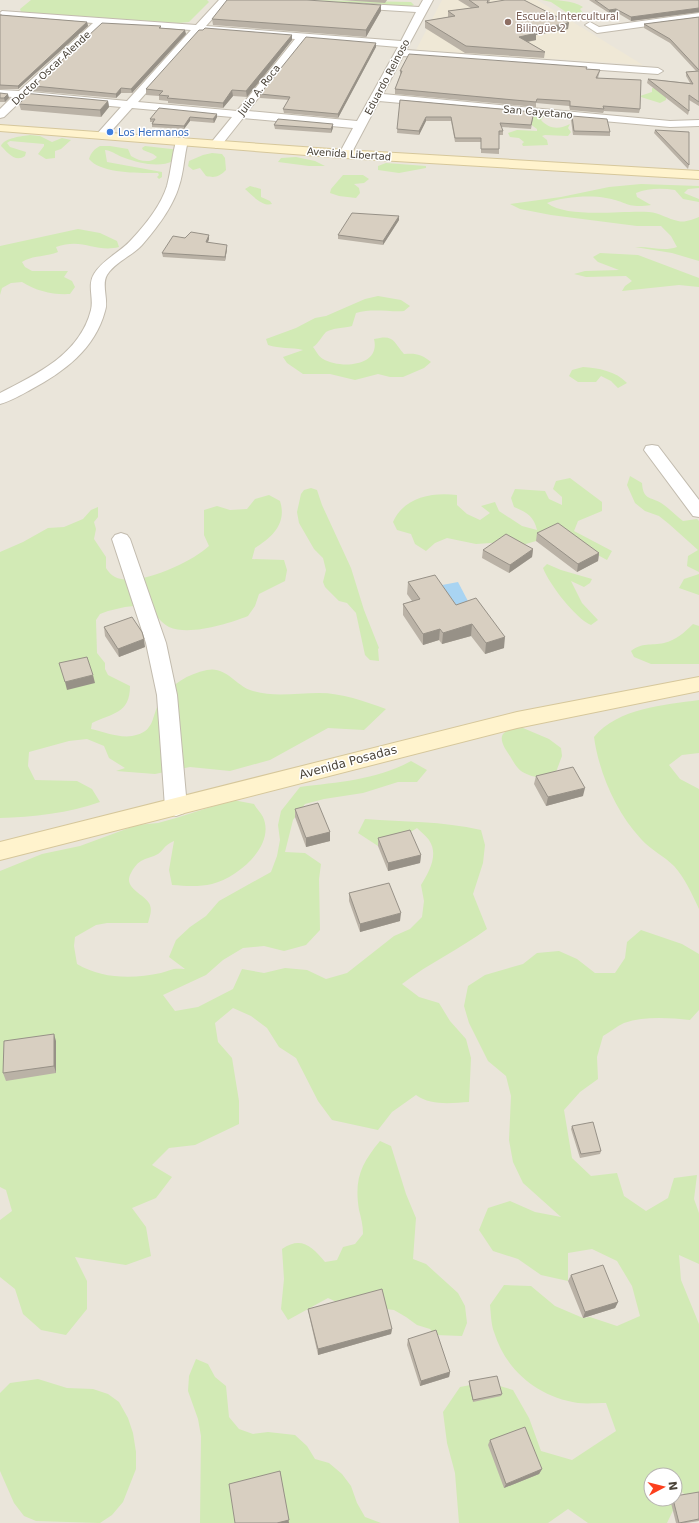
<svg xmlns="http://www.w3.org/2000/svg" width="699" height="1523" viewBox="0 0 699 1523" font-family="'DejaVu Sans',sans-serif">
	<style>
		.residential { fill: #eae5da; fill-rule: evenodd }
		.education { fill: #efe8d6 }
		.green { fill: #d2eab5; fill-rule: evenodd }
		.water { fill: #a9d4f2 }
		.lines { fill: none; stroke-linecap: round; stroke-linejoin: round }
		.street-casing { stroke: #c2bbae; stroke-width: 2 }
		.secondary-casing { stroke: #d6c79b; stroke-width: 2 }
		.street { fill: #fff; fill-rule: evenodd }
		.secondary { fill: #fff3cd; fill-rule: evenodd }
		.wall { fill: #bab2a6 }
		.shaded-wall { fill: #979187 }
		.building { fill: #d8cfc1; stroke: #979187 }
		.education-dot { fill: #8d6e63; stroke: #fff; stroke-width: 1.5 }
		.shop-dot { fill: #3f7fe0; stroke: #fff; stroke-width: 1.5 }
		.labels { text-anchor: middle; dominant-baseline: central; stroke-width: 3; stroke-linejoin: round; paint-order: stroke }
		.far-education-label { font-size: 10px; fill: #785e54; stroke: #fff; text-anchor: start }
		.far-street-label { font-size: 10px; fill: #4b4439; stroke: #fff }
		.far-shop-label { font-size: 10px; fill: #366cbe; stroke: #fff; text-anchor: start }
		.street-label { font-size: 12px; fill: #4b4439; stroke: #fff }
	</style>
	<rect width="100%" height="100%" fill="#f6f3ec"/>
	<path class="residential" d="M0 0H699V1523H0ZM651 1475H675V1499H651Z"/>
	<path class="education" d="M442 0H537L643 65 416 50Z"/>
	<path class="green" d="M31 0H207L209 2 189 22 178 23 21 12 20 9Z
		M312 0 411 2 414 5 408 7Z
		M542 0C555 0 573 0 583 7L580 9 584 14H569L551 2Z
		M652 88H657L666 97V100L660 103 641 97 640 96 652 92Z
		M537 114 544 116 541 120C550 130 560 129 570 124L568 128 571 132 568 136 545 135 542 136 547 140 548 145 523 146 522 144 524 142 519 138 510 137 508 133 517 130 537 131V129L530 124 531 117Z
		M30 135 40 136 52 142 62 138 71 140 61 149 55 151V158L46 159 38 154 44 146V144L10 141 7 143 10 147 26 152 25 156C15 163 7 152 1 146 4 138 22 136 30 135Z
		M100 146H110L128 149 131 156C139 161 150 164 157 157L153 154 143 150 142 148 145 146 180 150 173 161C160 168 138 163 125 158 117 156 114 151 105 150L107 162 162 172V177L159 179 157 177 159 175 158 173C140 173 101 174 89 159 91 153 94 149 100 146Z
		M212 153 222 154 225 158 226 170C219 177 215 178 206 176L200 168 193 170 188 166 189 161 203 155Z
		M296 157 315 161 325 166H309L278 162 281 158Z
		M386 163 426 166V168L399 173 378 170V166Z
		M343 175H363L369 179 364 183 354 184 359 188 360 193 356 198 339 196 330 193 331 189Z
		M641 184 699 186V188L688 189 684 193 699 199V202L683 199 675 190C662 188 648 188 636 193L637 197 651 205C627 209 626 201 606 198 589 195 562 197 547 203 568 219 623 210 649 212 660 213 668 219 678 221 685 223 693 219 699 217V261L672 253 635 247C650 246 663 252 677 247L671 236 661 226H637L551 215 520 209 510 204 561 197 609 187Z
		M250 186 261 189V197L270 201 272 204C262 207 252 195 245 189Z
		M78 229 100 233 117 241 119 247C95 253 83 237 56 247L58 252C46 257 33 255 22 262L25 267 32 271H68L64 277 72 281 75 287 70 294C53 295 36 291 22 282L11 283 2 288 0 295V246Z
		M600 253 638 255 699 278V287L679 285 622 291 625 286 632 281 626 276 586 277 574 274 585 271 619 270 598 262 593 257Z
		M378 296 401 300 410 306 404 311C388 312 372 308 356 313L352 326C345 328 332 328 326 332 321 337 319 343 313 347 316 351 319 357 323 359 340 369 381 367 374 339 394 334 393 341 404 354 416 353 421 354 431 362L424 368 403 377H390L378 374 355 380 330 374H303L287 363 283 357 303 350C291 347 280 349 268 345L266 339 296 328 315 318 326 316 365 299Z
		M583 367C598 368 616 371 627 383L618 388 611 381 601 376 596 382H578L569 376 572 370Z
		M630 476 642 483C643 502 653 496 664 505 671 510 676 516 683 521L697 519 699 521V572L687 566 688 556 698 550 669 524 659 516 645 511 635 503 627 485Z
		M570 478 602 502V511L578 521 574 531 612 551 607 560 594 553 536 541 519 546 505 542 476 544 447 538 435 543 426 551 415 544 411 534 397 530 393 522C404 497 432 492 457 495V505L467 514 480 520 490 513 481 506 495 502 499 511 522 526 537 530C534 516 526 512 514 507L511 498 515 489 545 491 549 499 562 505V497L553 489 556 481Z
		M311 488 317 490 322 505 351 568 364 610 379 648 378 649 379 661 370 660 365 655 356 613 347 603 339 601 325 587 323 582 326 570 323 558 314 549 299 523 297 512 301 494 304 490Z
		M269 495 280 501C287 523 273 537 255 548L252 559 284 560 287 570 285 581 259 594 255 606 248 616C228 624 189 636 169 627 161 623 156 615 151 608L134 606 125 607 108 611 100 614 96 620 97 653 105 663V669L108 675 130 686C130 714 112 713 92 723L91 729C105 732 118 738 132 736 156 732 151 716 160 701 171 684 188 674 207 670 225 666 235 684 250 690 272 698 296 693 319 693 342 693 364 701 386 709L364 730 328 728 270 760 230 771 190 767 155 774 116 771 125 768 109 758 104 746 87 739 69 741 29 752 28 766 35 780 77 781 92 789 100 802C70 813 32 817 0 818V552L23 542 48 528 64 527 83 519 91 510 98 507V517L94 522 96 529 94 539 106 557V568C108 571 111 575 115 577 137 588 192 562 209 546L204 535V510L217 506 230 510 247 509 255 499Z
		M547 564 561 570 592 579 590 583 584 587 571 581 582 603 598 620 591 625C576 619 549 584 543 568Z
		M699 574V595L679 588 684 579Z
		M693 624 699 626V664H651L634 657 631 651C642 642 651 646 664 643 676 640 684 633 693 624Z
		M699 700V753L682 755 669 765 680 779 699 789V909C692 894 685 878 674 866 664 856 651 850 641 839 616 812 599 773 594 737 618 708 664 705 699 700Z
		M523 728 549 739 561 748 562 756 556 772C551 774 546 777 541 777 535 778 525 774 521 771 516 767 513 761 510 756 497 738 498 729 523 728Z
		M411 761 427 770 417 782H398L363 793 324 799 305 804 293 820 285 852 305 853 321 864 319 879 320 930 306 945 284 951 264 946 243 948 223 960 206 975 163 995 175 1011 198 1007 233 989 242 969 264 973 285 968 307 970 326 979 347 973 394 936 410 929 422 917 424 901 421 885C429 872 439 855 429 840 426 836 421 832 417 828L401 838 378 846 358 833 365 819C404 822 442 821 481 830L485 845 483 863 473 894 487 929C460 949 429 963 402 984L419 997 439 1003 450 1021 466 1039 471 1058 469 1102C452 1103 431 1106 416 1095L392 1112 378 1130 332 1120 318 1101 296 1058 279 1047 267 1028 251 1016 233 1008 215 1023 218 1042 232 1058 239 1101V1124L195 1145 169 1148 152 1165 172 1177 156 1198 132 1208 146 1227 151 1256 126 1265 75 1257 87 1281V1309L66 1335 41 1330 23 1314 15 1289 0 1277V1220L12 1211 6 1190 0 1187V871L42 854 80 846 137 825 158 823 176 818 233 800 254 804C256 808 261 813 263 817 276 846 237 878 212 884 199 887 186 886 172 885L169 870 174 841C163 846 165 849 158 854 153 857 146 858 141 861 136 864 133 869 131 873 122 889 146 894 150 905 152 911 150 916 148 923H107L96 925 75 937 74 946 77 964C102 979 133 979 161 973 173 970 170 968 185 969L169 957 176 940 190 927 206 916 219 901 271 872 277 856 280 840 278 825 281 811 300 787C338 782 377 780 411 761Z
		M641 930 682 944 699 954V1010L690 1020C669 1018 645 1016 624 1023 617 1026 610 1032 603 1036L597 1057 598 1079 580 1092 564 1110 572 1158 591 1176 617 1173 624 1196 646 1211 668 1198 674 1178 697 1175 694 1199 699 1213V1264L679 1255 681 1280 699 1324V1508L682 1492 667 1523H588L568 1509 548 1523H459L455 1473 447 1443 443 1412 460 1387 486 1382 513 1390 529 1418 541 1451 572 1460 616 1431 606 1403C597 1403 587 1404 578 1403 538 1397 506 1371 494 1332 491 1324 491 1314 490 1305L504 1285 531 1286 555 1306 583 1318 590 1317 617 1326 640 1316 632 1286 617 1261 592 1249 568 1253V1281L541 1275 518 1259 493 1251 479 1230 488 1208 510 1201 535 1212 561 1217 523 1183 513 1162 509 1140 511 1096 506 1076 488 1061 469 1023 464 1006 468 986 485 975 523 964 537 953 559 951 577 959 595 973H615L625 958 627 942ZM651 1475H675V1499H651Z
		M380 1141 391 1146 406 1194 416 1218 413 1259 426 1264 458 1293 465 1306 467 1323 462 1336 435 1335 430 1329 417 1325 406 1317 394 1310 341 1304 328 1298 288 1320 281 1309 284 1279 282 1249C301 1236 312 1246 325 1262L337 1260 343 1247 355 1244 363 1234C363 1225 361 1218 359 1210 354 1179 361 1164 380 1141Z
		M196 1359 208 1364 215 1377 226 1386 229 1417 239 1429 253 1434 268 1432 295 1435 307 1446 315 1459 329 1463 342 1474 351 1486 357 1503 365 1517 381 1523H200L201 1436 198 1419 188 1391 189 1376Z
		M38 1379 67 1388 93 1389 108 1394 119 1402 128 1418 133 1433 136 1452V1469L123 1502 112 1515 100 1523 36 1521 24 1516 14 1503 0 1471V1393L10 1383Z"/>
	<path class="water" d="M458 582 470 605 452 615 437 586Z"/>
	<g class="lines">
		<defs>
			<path id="street" d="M219 0H229L206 26 401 41 416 12 352 8 349 7 347 5 349 3 419 7 423 0H433L406 50 658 68 663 71 658 74 403 56 383 94 670 121 699 120V126L670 127 379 101 351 154 345 158 339 154 353 128 243 118 220 147 216 148 210 144 232 117 132 108 106 137 102 139 96 135 121 107 24 98 4 117 0 118V109L12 97 0 96V90L19 91 93 23 5 16 2 15 0 13 2 11 196 25ZM104 24 191 30 127 101 31 92ZM201 31 295 39 237 111 138 102ZM305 39 398 47 357 121 248 111Z
				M699 13V19L597 33 585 25 590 22 599 27Z
				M182 137 188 141C184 156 184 171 179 186 173 207 156 229 142 245 132 256 115 262 107 275 101 285 109 300 105 311 95 349 64 372 30 390 21 395 11 401 0 404V393C37 374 80 354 91 310 94 298 87 285 94 274 103 259 121 252 132 239 146 224 161 205 167 186 171 171 172 156 176 141Z
				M652 445 658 446 699 500V517L693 516 644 450 646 446Z
				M121 533 127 535 130 539 166 643 177 695 187 807 184 813 176 816 168 813 165 807 157 695 146 643 112 539 115 535Z"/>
			<path id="secondary" d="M0 125 345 150 699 171V179L345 158 0 131Z
				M699 677V691L517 728 0 860V842L517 712Z"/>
		</defs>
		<use href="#street" class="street-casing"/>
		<use href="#secondary" class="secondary-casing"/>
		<use href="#street" class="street"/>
		<use href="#secondary" class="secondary"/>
	</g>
	<path class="wall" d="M341 0H387L385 3Z
		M458 0H490L489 3 568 29 536 35V40L528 42 545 52 544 58 465 53 425 28V21L448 17V11L471 8Z
		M589 0H699V12L631 21 616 12 609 13Z
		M381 5V11L366 37 213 25 212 19Z
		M0 15 87 22 88 26 18 89H0Z
		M699 17V106L689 100V111L688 115 647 83 648 79 690 83 686 76V72L696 71 670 43 644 28V24Z
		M161 26V28L186 34 132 93H121L116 98 34 91V86Z
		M292 35V40L247 97 233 96 223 108 168 103V101L159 100V96L146 95V89Z
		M376 43V47L338 118 284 113 283 109 289 100 260 98V94Z
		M586 69 600 70 598 78 640 109 639 113 604 111 603 113 570 110 569 106 536 103V107L395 94V89L400 75V71Z
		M0 93 9 98 5 102H0Z
		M19 97 108 101 109 107 101 117 21 110 19 104 20 103Z
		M400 100 534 112 531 129 501 127 503 131V135H499V154L481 153V142H455L451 121H426L419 135 397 133Z
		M217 114V117L214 123 190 121 184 129 152 127V122H150V119Z
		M572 116 610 132V136L573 135 571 120Z
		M274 125 333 128 331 133 275 129Z
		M655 130 689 165 688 169 654 133Z
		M399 220 383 245 338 239V235Z
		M209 235V239L208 242 227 249 225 261 163 257 162 253 185 238Z
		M537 533 599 553 598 561 577 572 536 541Z
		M533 549 532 557 509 573 482 558 483 550Z
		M408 582 456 605 504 648 485 654 471 636 442 644 439 640 423 645 403 615V604L412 601 407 594Z
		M104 627 145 647 119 657 105 636Z
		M536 776 583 796 546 806 534 784Z
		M295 809 330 832V841L306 847 295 817Z
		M378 838 421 855 420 863 388 871 378 846Z
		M349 893 400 921 360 932 349 901Z
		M56 1041V1073L6 1081 3 1073Z
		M572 1126 601 1151 600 1154 580 1158 571 1129Z
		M571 1275 618 1302 615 1308 583 1318 568 1281Z
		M308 1309 392 1329 391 1334 318 1355 309 1315Z
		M408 1339 450 1372 449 1377 420 1386 407 1345Z
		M469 1381 502 1394 501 1396 473 1402 469 1384Z
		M490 1440 542 1469 539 1474 504 1488 488 1445Z
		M699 1492V1521L686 1523H676L670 1499H675Z"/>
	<path class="shaded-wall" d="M381 5V11L366 37V30Z
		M699 8V12L631 21V17Z
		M616 9V12L609 13V10Z
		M87 22 88 26 18 89V86Z
		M569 23 568 29 536 35V40L519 43V37L531 30Z
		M185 30 186 34 132 93 131 89Z
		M292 35V40L247 97 246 91Z
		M376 43V47L338 118V114Z
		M121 88V93L116 98V94Z
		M232 90 233 96 223 108V103Z
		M8 94 9 98 5 102 4 98Z
		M108 101 109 107 101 117 100 110Z
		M217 114V117L214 123 213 119Z
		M190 117V121L184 129V126Z
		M426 117V121L419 135V131Z
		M333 124V128L331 133V129Z
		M399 216V220L383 245V241Z
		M209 235V239L206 246V242Z
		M227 245V249L225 261V257Z
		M533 549 532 557 509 573 510 565Z
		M599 553 598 561 577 572 578 564Z
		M472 624 471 636 442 644 443 633Z
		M440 629 439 640 423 645V634Z
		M505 637 504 648 485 654 486 643Z
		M144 639 145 647 119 657 118 649Z
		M93 675 95 683 67 690 65 682Z
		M585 788 583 796 546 806 548 797Z
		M330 832V841L306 847V838Z
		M421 855 420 863 388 871V863Z
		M401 913 400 921 360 932V924Z
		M54 1034 56 1041V1073L54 1066Z
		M618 1302 615 1308 583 1318 585 1312Z
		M392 1329 391 1334 318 1355V1349Z
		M450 1372 449 1377 420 1386 421 1381Z
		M542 1469 539 1474 504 1488 506 1484Z
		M280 1471 289 1523H277Z"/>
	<path class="building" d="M227 0H307L381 5 366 30 212 19Z
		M469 0H488L487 3 505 0H524L569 23 531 30 537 33 519 37 545 52 466 46 425 21 455 16 448 11 479 7Z
		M595 0H699V8L631 17 616 9 609 10Z
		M0 15 87 22 18 86 0 85Z
		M699 17V70L670 39 644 24Z
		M102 23 161 26 159 28 185 30 131 89 121 88 116 94 34 86Z
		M205 28 292 35 246 91 232 90 223 103 167 98 169 96 159 95 163 91 146 89 199 30H203Z
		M306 37 376 43 338 114 283 109 290 97 260 94Z
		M409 54 587 67 586 69 600 70 596 78 641 80 640 109 603 106 604 109 570 106V101L537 99 536 102 395 89 402 71H400Z
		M699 71V102L689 95V111L648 79 693 84 686 72Z
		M0 93 8 94 4 98H0Z
		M23 93 108 101 100 110 19 104 25 98 19 97Z
		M400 100 534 112 531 125 500 123 503 131H499V149H481V138H455L451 117H426L419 131 397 129Z
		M159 108 217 114 213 119 190 117 184 126 152 124 155 119H150Z
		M572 116 607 119 610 132 574 131Z
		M278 119 333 124 331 129 274 125Z
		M655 130 689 132V165Z
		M352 213 399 216 383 241 338 235Z
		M191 232 209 235 206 242 227 245 225 257 162 253 173 236 185 238Z
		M558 523 599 553 578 564 537 533Z
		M506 534 533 549 510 565 483 550Z
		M435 575 456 605 476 598 505 637 486 643 472 624 443 633 440 629 423 634 403 604 420 599 408 582Z
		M132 617 142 632 144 639 118 649 104 627Z
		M87 657 93 675 65 682 59 663Z
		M573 767 585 788 548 797 536 776Z
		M318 803 330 832 306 838 295 809Z
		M410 830 421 855 388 863 378 838Z
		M389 883 401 913 360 924 349 893Z
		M54 1034V1066L3 1073 4 1041Z
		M593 1122 601 1151 581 1154 572 1126Z
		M603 1265 618 1302 585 1312 571 1275Z
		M382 1289 392 1329 318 1349 308 1309Z
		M436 1330 450 1372 421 1381 408 1339Z
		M497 1376 502 1394 473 1400 469 1381Z
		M525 1427 542 1469 506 1484 490 1440Z
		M280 1471 289 1520 277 1523H235L229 1484Z
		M699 1492V1519L679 1523 673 1499H675V1496Z"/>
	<circle class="education-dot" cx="508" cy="22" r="4"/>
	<circle class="shop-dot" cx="110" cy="132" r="4"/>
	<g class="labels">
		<g class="far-education-label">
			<text x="516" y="16">Escuela Intercultural<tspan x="516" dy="12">Bilingüe 2</tspan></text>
		</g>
		<g class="far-street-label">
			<text transform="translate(51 68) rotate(-43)">Doctor Oscar Alende</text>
			<text transform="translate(387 77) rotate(-62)">Eduardo Reinoso</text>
			<text transform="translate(259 90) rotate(-52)">Julio A. Roca</text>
			<text transform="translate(538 112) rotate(5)">San Cayetano</text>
			<text transform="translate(349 154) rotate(4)">Avenida Libertad</text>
		</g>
		<g class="far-shop-label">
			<text x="118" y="132">Los Hermanos</text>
		</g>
		<g class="street-label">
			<text transform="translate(348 762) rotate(-15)">Avenida Posadas</text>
		</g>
	</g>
	<g transform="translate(663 1487) rotate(83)"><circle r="19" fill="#ffffff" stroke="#b7b4b0"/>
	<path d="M0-3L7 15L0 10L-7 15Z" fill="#fc3f1d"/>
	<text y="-6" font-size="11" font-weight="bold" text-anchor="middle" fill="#4b4439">N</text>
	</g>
</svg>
